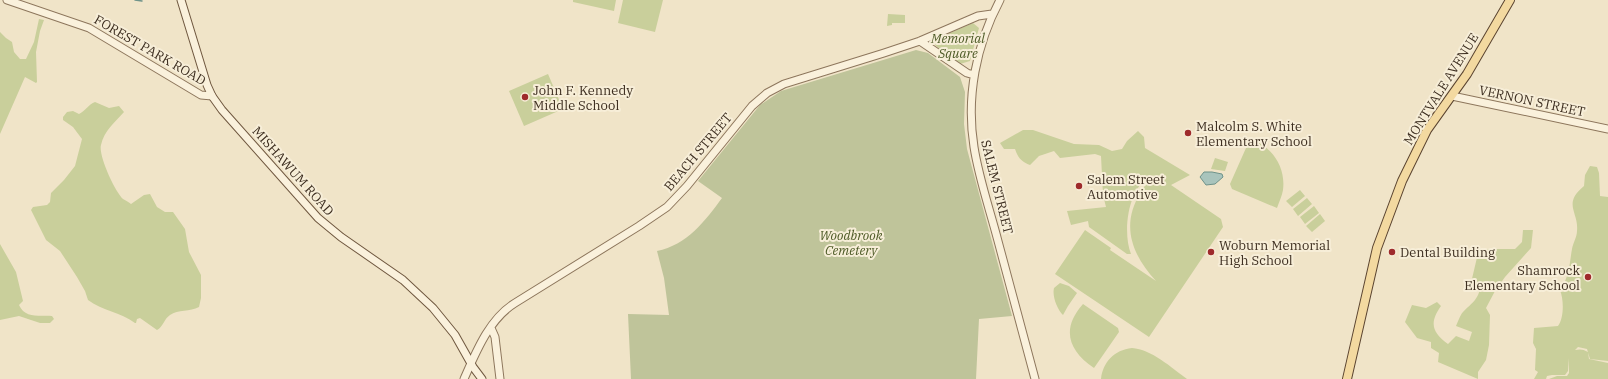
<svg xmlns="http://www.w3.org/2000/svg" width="1608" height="379" viewBox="0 0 1608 379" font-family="'IBM Plex Serif',serif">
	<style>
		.green { fill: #c9cf9b }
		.cemetery { fill: #bfc49a }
		.water { fill: #a9c4bc; stroke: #6f938a }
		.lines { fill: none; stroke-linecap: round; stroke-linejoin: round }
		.stream { stroke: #6f938a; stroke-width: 1.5 }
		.tertiary-casing { stroke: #8d765c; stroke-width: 9 }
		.secondary-casing { stroke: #6f573f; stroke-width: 9 }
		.primary-casing { stroke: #5b4430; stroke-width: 10 }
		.tertiary { stroke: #faf1dc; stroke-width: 7 }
		.secondary { stroke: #faf1dc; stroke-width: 7 }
		.primary { stroke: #f3d9a0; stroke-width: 8 }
		.poi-dot { fill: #9e2a2b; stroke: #f7eed8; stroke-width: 1.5 }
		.labels { text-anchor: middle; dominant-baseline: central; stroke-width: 4; stroke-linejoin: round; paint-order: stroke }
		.park-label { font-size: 13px; font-style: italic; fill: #4d5a26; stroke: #f7eed8 }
		.street-label { font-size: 13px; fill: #3d2e20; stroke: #f7eed8 }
		.poi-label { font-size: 13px; fill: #3d2e20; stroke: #f7eed8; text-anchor: start }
	</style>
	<rect width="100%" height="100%" fill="#f0e4c8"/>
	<path class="green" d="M573 0H616L614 11 573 2Z
		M623 0H663L655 32 618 23Z
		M888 14 905 15V23H892V25L887 26Z
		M39 19 44 20 40 31 36 52 37 82 36 83 25 77 0 134V32L6 38 12 42 14 52 20 59H26L34 42Z
		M973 23 979 28 970 61 960 64 936 46 934 43 936 39Z
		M548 74 563 109 524 126 509 91Z
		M95 102 109 108 119 106 124 112C115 122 104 131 101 145 98 155 115 192 123 199 126 201 129 202 131 204L144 195 150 194 157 207 165 212H173L185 229 189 252 201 275V298L199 307C190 312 178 309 170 315 164 319 163 327 157 330L140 318 137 319 136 323H135C120 312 103 311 88 300L85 291 77 277 60 251 46 240 31 210 33 207 47 205 50 202 51 193 64 180 75 166 82 139 73 127 63 120V117L67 112 73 111 79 114C85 111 89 104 95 102Z
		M1023 130H1033L1074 144 1099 145 1112 151 1122 149 1127 141 1138 131 1144 137 1145 148 1190 175 1171 185 1221 219 1223 227 1149 337 1055 274 1085 230 1111 248 1110 250 1156 281C1132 255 1120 225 1141 192 1144 186 1150 180 1154 175 1128 183 1122 232 1131 254H1127L1089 227 1088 221 1071 225 1067 211 1106 207 1103 195 1101 156 1095 154 1060 158 1054 151 1039 156 1030 165C1022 162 1018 158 1015 149H1004L1000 143Z
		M1250 139C1272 146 1286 167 1283 190 1282 196 1279 202 1277 208L1232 189 1230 184Z
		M1215 158 1228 162 1225 171 1211 169Z
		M1590 166 1597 167 1599 173 1600 196 1608 197V361L1590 359 1587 349 1578 347 1575 350C1580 349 1583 349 1588 352L1589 359 1608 363V379H1549L1557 376H1567L1569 373V358L1568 371 1565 375H1552L1547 376 1546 379H1534L1538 372 1535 370 1536 349 1533 343 1534 328 1558 326C1564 318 1564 300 1560 290 1570 275 1569 266 1572 249 1573 243 1577 237 1577 231 1579 212 1562 204 1584 186L1585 175Z
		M1300 190 1305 196 1292 207 1286 201Z
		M1307 198 1312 204 1298 216 1293 209Z
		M1314 206 1319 213 1305 224 1300 217Z
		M1320 214 1325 221 1312 232 1306 226Z
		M1523 230H1533L1531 248 1505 277 1495 291 1486 308 1490 315 1489 345 1486 360 1478 372V379L1438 362 1439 353 1431 348V342L1417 338 1405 322 1412 305 1426 308 1437 302 1441 306C1429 323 1432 332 1448 344L1456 336 1469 341 1472 332 1456 326C1458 322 1460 315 1463 312 1473 302 1478 300 1481 285L1471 283 1479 249H1515L1522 242Z
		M0 244 16 272 23 301 19 305C25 319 40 315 52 316L54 319 50 323H40L19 316 0 320Z
		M1060 283 1069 286 1077 293 1068 306 1063 315C1057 309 1052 296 1054 288Z
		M1083 304 1118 328 1119 332 1094 368C1068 350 1061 329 1083 304Z
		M1132 348C1151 349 1172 368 1187 379H1101C1103 362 1114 350 1132 348Z"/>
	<path class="cemetery" d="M916 50 928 53 960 77 965 92 964 124 967 149 1012 316 979 319 976 379H631L628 314 669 315 664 278 657 251C687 245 705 221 722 198L698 181 760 105 781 91Z"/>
	<path class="water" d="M1204 172H1212L1222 174 1223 177 1215 184 1206 185 1200 177Z"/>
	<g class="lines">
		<path class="stream" d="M135 0 142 1"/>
		<defs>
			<path id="tertiary" d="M7 0 89 28 201 95 212 96
				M1000 0C976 45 966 97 974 147 979 179 990 210 998 241 1010 287 1023 333 1035 379
				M920 41 967 73 974 75
				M1452 96 1608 129
				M491 328 495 337 500 379
				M464 379C476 352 489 319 515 303L639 226 667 207 687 186 752 106 767 93 784 84 884 53 920 41 978 16 992 14"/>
			<path id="secondary" d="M181 0 207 85 212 96 222 110 318 218 341 237 403 280 433 308 455 335 473 367 482 379"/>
			<path id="primary" d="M1347 379 1377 248 1402 181 1427 130 1467 74 1510 0"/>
		</defs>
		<use href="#tertiary" class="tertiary-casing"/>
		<use href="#secondary" class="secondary-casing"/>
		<use href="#primary" class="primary-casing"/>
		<use href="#tertiary" class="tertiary"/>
		<use href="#secondary" class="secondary"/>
		<use href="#primary" class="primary"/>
	</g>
	<g class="poi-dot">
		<circle cx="525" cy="97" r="4"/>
		<circle cx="1188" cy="133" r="4"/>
		<circle cx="1079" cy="186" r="4"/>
		<circle cx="1211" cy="252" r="4"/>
		<circle cx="1392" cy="252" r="4"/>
		<circle cx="1588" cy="277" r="4"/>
	</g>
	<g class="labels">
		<g class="park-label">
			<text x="958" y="38">Memorial<tspan x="958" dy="15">Square</tspan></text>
			<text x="851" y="235">Woodbrook<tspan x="851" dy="15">Cemetery</tspan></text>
		</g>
		<g class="street-label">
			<text transform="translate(150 50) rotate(30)">FOREST PARK ROAD</text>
			<text transform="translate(1441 89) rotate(-58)">MONTVALE AVENUE</text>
			<text transform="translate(1532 101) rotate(12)">VERNON STREET</text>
			<text transform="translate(698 152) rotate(-50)">BEACH STREET</text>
			<text transform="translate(293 171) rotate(48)">MISHAWUM ROAD</text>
			<text transform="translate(997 187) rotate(76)">SALEM STREET</text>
		</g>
		<g class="poi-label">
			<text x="533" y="90">John F. Kennedy<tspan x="533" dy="15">Middle School</tspan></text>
			<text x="1196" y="126">Malcolm S. White<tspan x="1196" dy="15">Elementary School</tspan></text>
			<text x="1087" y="179">Salem Street<tspan x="1087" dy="15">Automotive</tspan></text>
			<text x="1219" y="245">Woburn Memorial<tspan x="1219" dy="15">High School</tspan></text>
			<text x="1400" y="252">Dental Building</text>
			<text x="1580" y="270" text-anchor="end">Shamrock<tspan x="1580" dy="15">Elementary School</tspan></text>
		</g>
	</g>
</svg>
